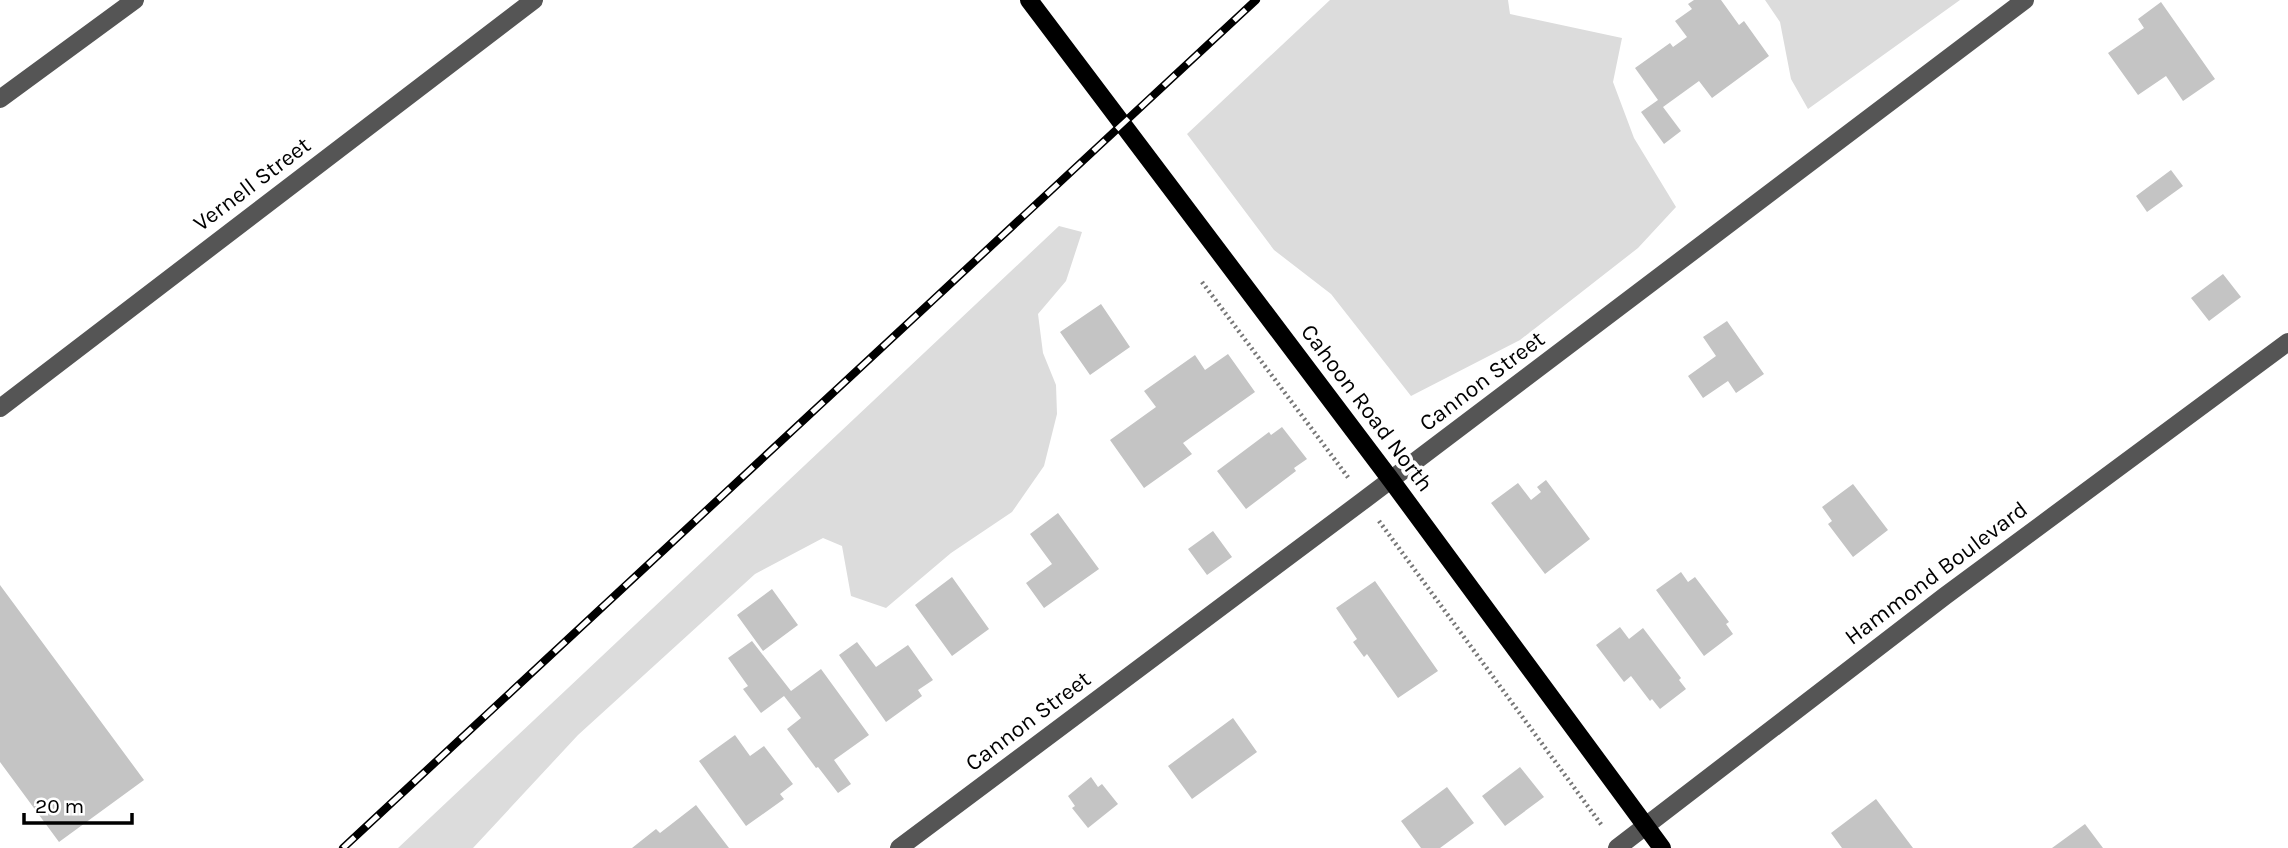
<svg xmlns="http://www.w3.org/2000/svg" width="2288" height="848" viewBox="0 0 2288 848" font-family="Karla,sans-serif">
	<style>
		.green { fill: #dcdcdc }
		.building { fill: #c4c4c4 }
		.lines { fill: none; stroke-linecap: round; stroke-linejoin: round }
		.path { stroke: #777; stroke-width: 4.5; stroke-dasharray: 2 3.5; stroke-linecap: butt }
		.minor { stroke: #555; stroke-width: 18 }
		.major { stroke: #000; stroke-width: 18 }
		.rail-casing { stroke: #000; stroke-width: 8 }
		.rail { stroke: #fff; stroke-width: 5; stroke-dasharray: 16; stroke-linecap: butt }
		.labels { text-anchor: middle; dominant-baseline: central; stroke-width: 7; stroke-linejoin: round; paint-order: stroke }
		.street-label { font-size: 23px; fill: #000; stroke: #fff }
	</style>
	<rect width="100%" height="100%" fill="#fff"/>
	<path class="green" d="M1330 0H1508L1510 14 1622 38 1613 82 1634 138 1676 207 1638 248 1520 340 1411 396 1331 294 1274 250 1187 134Z
		M1765 0H1960L1808 109 1791 79 1780 22Z
		M1059 226 1082 232 1066 281 1038 314 1043 353 1056 385 1057 414 1044 466 1012 512 951 553 886 608 851 596 842 546 823 538 755 574 578 735 473 848H398Z"/>
	<path class="building" d="M1694 0H1721L1739 25 1744 21 1769 56 1712 98 1699 81 1663 107 1681 131 1664 144 1641 112 1658 100 1635 68 1670 43 1673 47 1687 37 1675 21 1692 9 1688 4Z
		M2161 2 2215 79 2183 101 2166 76 2138 95 2108 53 2144 28 2138 19Z
		M2171 170 2183 186 2147 212 2136 196Z
		M2223 274 2241 297 2209 321 2191 298Z
		M1101 304 1130 347 1090 375 1060 332Z
		M1727 321 1764 374 1736 393 1728 381 1703 398 1688 376 1716 356 1703 337Z
		M1228 354 1255 392 1183 443 1192 454 1144 488 1110 440 1156 407 1144 391 1195 355 1205 370Z
		M1282 427 1307 459 1294 468 1296 471 1246 509 1217 471 1269 432 1271 435Z
		M1546 480 1590 539 1545 574 1491 503 1518 483 1531 500 1541 492 1537 487Z
		M1853 484 1888 530 1853 557 1828 524 1832 521 1822 507Z
		M1058 513 1099 569 1044 608 1026 583 1052 564 1030 534Z
		M1213 531 1232 557 1207 575 1188 549Z
		M1681 572 1688 582 1695 577 1729 622 1726 624 1733 634 1704 656 1656 590Z
		M952 577 989 629 952 656 915 605Z
		M1375 581 1438 671 1398 698 1367 654 1364 657 1353 642 1357 639 1336 608Z
		M0 585 144 780 59 842 0 762Z
		M772 589 798 625 763 651 737 615Z
		M1620 627 1629 639 1643 628 1681 678 1679 680 1686 689 1660 709 1652 699 1650 701 1631 676 1624 682 1596 645Z
		M752 641 791 691 821 669 869 735 834 760 851 784 838 793 818 767 816 768 787 729 801 718 784 696 761 713 743 689 748 686 728 658Z
		M857 642 876 667 908 645 933 680 918 690 922 696 886 722 839 655Z
		M1233 718 1257 752 1192 799 1168 766Z
		M735 735 750 756 764 746 793 784 780 794 784 799 746 826 699 761Z
		M1520 767 1544 797 1505 826 1482 796Z
		M1091 777 1098 787 1102 784 1118 804 1088 828 1072 808 1075 806 1068 796Z
		M1447 787 1474 823 1440 848H1421L1401 821Z
		M1876 799 1913 848H1842L1831 833Z
		M696 805 729 848H632L656 829 660 833Z
		M2085 824 2103 848H2052Z"/>
	<g class="lines">
		<path class="path" d="M1202 282 1350 480
			M1379 521 1603 827"/>
		<path class="minor" d="M0 99 135 0
			M0 408 534 0
			M899 848 1364 500 2025 0
			M1617 848 1945 596 2288 342"/>
		<path class="major" d="M1029 0 1391 480 1662 848"/>
		<defs>
			<path id="rail" d="M343 848 1256 0"/>
		</defs>
		<use href="#rail" class="rail-casing"/>
		<use href="#rail" class="rail"/>
	</g>
	<g class="labels">
		<g class="street-label">
			<text transform="translate(252 184) rotate(-37)">Vernell Street</text>
			<text transform="translate(1482 381) rotate(-37)">Cannon Street</text>
			<text transform="translate(1367 408) rotate(53)">Cahoon Road North</text>
			<text transform="translate(1936 573) rotate(-37)">Hammond Boulevard</text>
			<text transform="translate(1028 721) rotate(-37)">Cannon Street</text>
		</g>
	</g>
	<path d="M24 813v10h108v-10" fill="none" stroke="#000000" stroke-width="3.5"/>
	<text x="35" y="813" font-size="21" fill="#000000" stroke="#ffffff" stroke-width="5" paint-order="stroke">20 m</text>
</svg>
